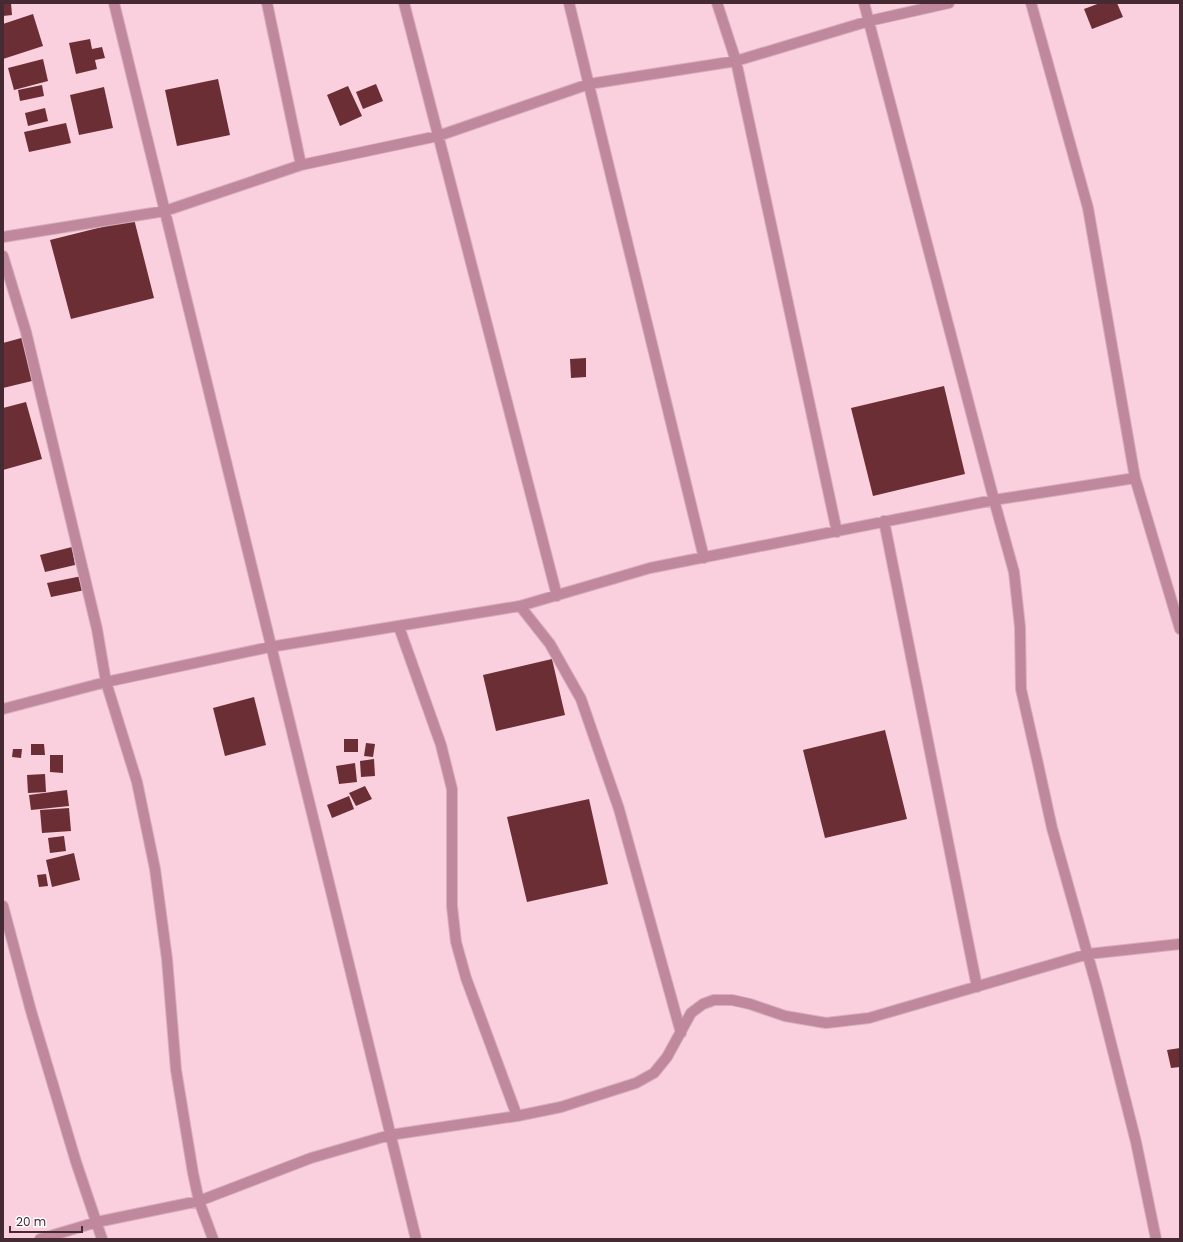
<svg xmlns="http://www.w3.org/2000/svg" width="1183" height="1242" viewBox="0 0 1183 1242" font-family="Poppins,sans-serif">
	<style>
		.building { fill: #6a2e34 }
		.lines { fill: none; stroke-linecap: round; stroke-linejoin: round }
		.street-casing { stroke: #d6aebc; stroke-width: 12 }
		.street { stroke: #bf889c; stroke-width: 10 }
	</style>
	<rect width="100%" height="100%" fill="#facfde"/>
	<path class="building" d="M11 3 12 15 3 16V4Z
		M1100 3H1117L1123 17 1092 29 1084 9Z
		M33 14 43 46 3 59V24Z
		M90 39 92 49 102 47 105 58 95 60 97 69 76 74 69 43Z
		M43 59 48 81 14 90 8 68Z
		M218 79 230 135 177 146 165 90Z
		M376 84 383 101 363 109 356 92Z
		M42 85 44 96 20 101 18 90Z
		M348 86 362 116 340 126 327 95Z
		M104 87 113 128 79 135 70 95Z
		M45 108 48 121 28 126 25 113Z
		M66 123 71 143 29 152 24 132Z
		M134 219 154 298 71 319 50 240Z
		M25 337 36 380 3 388V343Z
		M586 358V377L571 378 570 359Z
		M944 386 965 474 873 496 851 408Z
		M26 402 42 459 3 470V408Z
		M72 547 75 565 45 572 40 555Z
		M82 576 85 590 51 597 47 583Z
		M552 659 565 715 496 731 483 675Z
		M254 697 266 745 225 756 213 708Z
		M885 730 907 819 825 838 803 750Z
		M344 739H358V752H344Z
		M366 743 375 744 373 757 364 756Z
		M31 744H44L45 755H31Z
		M13 749H22L21 758 12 757Z
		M50 755H63V773L50 772Z
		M374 759 375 776 361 777 360 761Z
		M355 763 357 782 339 784 336 766Z
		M45 774 46 792 28 793 27 775Z
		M365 786 372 799 356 806 349 793Z
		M67 790 69 806 31 810 29 795Z
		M349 796 354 809 332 818 327 805Z
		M589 799 608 884 527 902 507 817Z
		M69 808 71 831 42 833 40 810Z
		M64 836 66 851 50 853 48 838Z
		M74 853 80 880 52 887 46 860Z
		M46 874 48 886 39 887 37 875Z
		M1180 1048V1067L1171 1068 1167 1050Z"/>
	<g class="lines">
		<defs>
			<path id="street" d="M114 3 416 1239
				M267 3 301 165
				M404 3 557 596
				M569 3 704 558
				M717 3 736 61 837 532
				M864 3 994 500 1135 478
				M1031 3 1088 208 1135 478 1180 629
				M3 237 165 211 301 165 438 136 589 84 736 61 869 21 949 3
				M3 256 26 332 97 629 106 682 270 647 520 606 650 568 994 500 1014 572 1020 627 1021 689 1038 764 1052 828 1097 988 1136 1142 1156 1239
				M884 521 977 987
				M520 606 550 644 581 699 619 809 681 1033
				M399 627 441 745 452 789V906L456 942 466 978 517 1116
				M3 709 106 682 137 782 155 869 167 959 176 1070 193 1173 199 1201 213 1239
				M3 906 31 1011 76 1162 102 1239
				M40 1239 97 1222 199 1201 311 1158 390 1135 517 1116 561 1107 636 1083 654 1073 667 1057 691 1013 703 1004 714 1000H732L750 1004 785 1016 826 1023 869 1018 1088 954 1180 944"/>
		</defs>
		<use href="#street" class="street-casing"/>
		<use href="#street" class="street"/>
	</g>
	<rect width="1183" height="1242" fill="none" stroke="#452a34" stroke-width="8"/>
	<path d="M10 1226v6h72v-6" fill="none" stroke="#452a34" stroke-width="2"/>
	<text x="16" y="1226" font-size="12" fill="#452a34" stroke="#fefefe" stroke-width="3" paint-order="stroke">20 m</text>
</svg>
